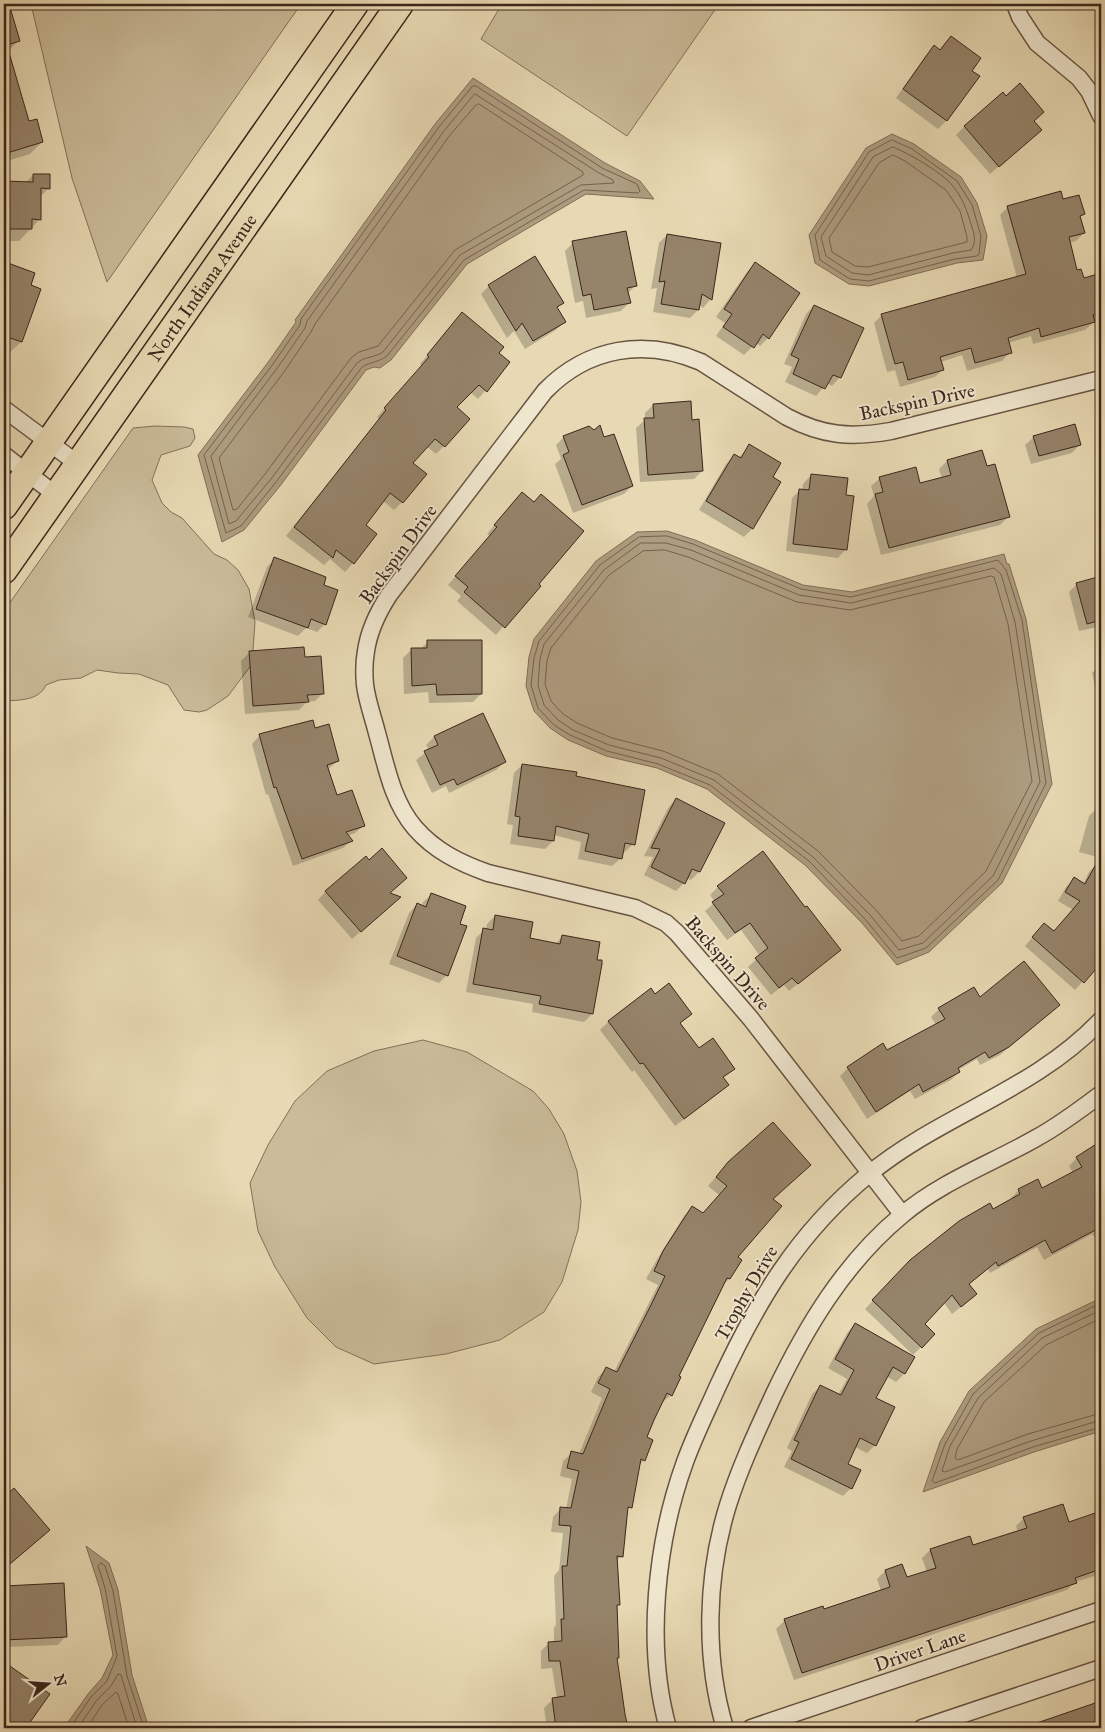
<svg xmlns="http://www.w3.org/2000/svg" width="1105" height="1732" viewBox="0 0 1105 1732" font-family="'IM FELL Great Primer',serif">
	<style>
		.green { fill: #cabb99; stroke: #83705a }
		.water { fill: #ad9c7f; stroke: #806d57 }
		.shadow { fill: #0003 }
		.lines { fill: none; stroke-linecap: round; stroke-linejoin: round }
		.shore { stroke: #74614d; stroke-width: 1 }
		.building { fill: #95836a; stroke: #3c261b }
		.street-casing { stroke: #675341; stroke-width: 19 }
		.primary-casing { stroke: #3c261b; stroke-width: 29 }
		.street { stroke: #efe6ce; stroke-width: 16 }
		.primary { stroke: #e7d9b3; stroke-width: 26 }
		.labels { text-anchor: middle; dominant-baseline: central; stroke-width: 4; stroke-linejoin: round; paint-order: stroke }
		.street-label { font-size: 19px; fill: #3c261b; stroke: #efe6ce }
	</style>
	<rect width="100%" height="100%" fill="#e7d9b3"/>
	<filter id="stains"><feTurbulence type="fractalNoise" baseFrequency=".004" numOctaves="4"/><feColorMatrix values="0 0 0 0 .2 0 0 0 0 .09 0 0 0 0 .02 0 0 0 .5 -.17"/></filter>
	<radialGradient id="worn" r=".72"><stop offset=".6" stop-color="#630" stop-opacity="0"/><stop offset="1" stop-color="#630" stop-opacity=".3"/></radialGradient>
	<path class="green" d="M31 4H301L107 282 72 178Z
		M502 4H719L627 136 481 39Z
		M155 426 184 427 193 429 195 438 190 446 161 455 152 480 162 503 171 512 182 518 214 554 227 560 238 570 249 589 255 622 252 664 228 696 207 710 199 712 184 710 168 685 139 674 118 673 97 670 81 678 59 680 46 685C39 701 19 700 4 701V611L133 428Z
		M423 1040 467 1052 533 1091 549 1109 564 1134 577 1171 581 1202 578 1230 562 1282 544 1312 500 1340 446 1354 374 1364 336 1347 307 1318 275 1267 258 1231 250 1183 268 1145 295 1101 327 1071 374 1051Z"/>
	<path class="water" d="M473 78 605 163 640 181 654 199 586 194 467 264 391 360 380 368 374 367 366 370 280 486 244 530 222 542 198 455 269 361 296 322 295 320 435 124Z
		M892 134 914 144 961 177 977 203 987 236 983 260 957 263 869 286 849 284 815 263 809 235 866 148Z
		M667 531 695 540 803 585 852 592 1004 554 1007 564H1009L1026 619 1052 784 1002 883 929 952 897 965 862 923 805 865 707 789 657 768 606 756 568 740 550 728 534 711 526 686 529 657 534 639 596 561 637 532Z
		M1101 1298V1431L1034 1452 923 1492 940 1442 969 1391 1036 1329Z
		M86 1546 109 1563 118 1590 132 1675 149 1728H64L88 1694 102 1678 113 1655 100 1589Z"/>
	<path class="shadow" d="M12 18 19 40 8 51 28 123 42 142 30 154 4 162V20Z
		M951 37 970 71 978 77 946 121 938 129 896 98 926 55 935 47 939 50Z
		M1033 121 1032 138 990 174 956 135 964 127Z
		M33 175 49 188 40 197V219L19 241H4V183H25Z
		M1062 201 1083 214 1080 217 1084 233 1076 241 1069 243 1076 272 1083 280 1097 275 1101 290V316L1093 320 1094 322 1085 330 1033 344 1031 336 1008 343 1010 352 1002 361 967 371 962 355 941 362 943 369 935 377 900 387 895 370 887 372 874 323 882 315 1017 278 1000 215 1008 207Z
		M667 235 720 244 710 300 703 308 699 305 698 310 690 318 653 312 657 288 651 289 659 243Z
		M573 243 636 285 627 294 629 303 621 311 586 318 583 301 575 303 565 251Z
		M755 264 768 338 760 346 756 343 744 355 716 336 725 323 716 317 747 272Z
		M8 265 30 286 39 289 21 342 8 354 4 353V269Z
		M489 286 562 303 556 309 564 322 556 330 525 349 514 331 507 338 481 294Z
		M814 306 840 377 832 386 827 383 816 396 785 382 792 367 784 364 806 314Z
		M462 314 497 353 509 363 478 399 470 392 455 407 468 419 444 446 436 454 426 446 411 463 402 502 394 510 383 501 364 525 353 563 345 572 330 559 324 565 286 536 379 419 377 417 422 366 420 364Z
		M653 405 691 421 702 471 694 479 640 482 636 428 645 420V413Z
		M564 437 603 439 632 486 624 494 573 513 555 464 561 459 556 445Z
		M1034 437 1080 444 1072 453 1031 464 1025 445Z
		M749 446 772 477 779 482 752 529 744 537 699 510 726 464 734 456 739 458Z
		M981 451 986 467 1009 516 1000 525 881 555 867 504 874 496 871 486 880 478 919 485 942 479 939 469 947 461Z
		M811 475 845 496 846 549 838 558 786 551 792 498 800 490H802L803 484Z
		M514 502 537 585 496 635 457 601 461 596 448 585 490 536 487 534Z
		M275 559 322 585 325 624 317 632 306 628 298 636 248 617 267 567Z
		M1101 577V629V626L1079 631 1069 592 1077 584Z
		M428 642 481 694 473 702 429 703 428 692 404 694 403 658 411 650H419Z
		M249 653 304 659 323 693 315 701 307 702 299 710 245 714 241 661Z
		M1100 665H1101V714L1099 690 1096 691 1092 673Z
		M482 714 505 762 496 770 449 793 446 786 432 793 416 760 429 750 426 745 434 737Z
		M315 729 338 761 327 770 337 796 364 825 355 833 347 836 351 841 343 848 293 866 268 794 266 795 252 744 260 735Z
		M522 765 633 844 625 852H622L621 858 612 866 578 859 581 842 554 835 553 841 545 849 510 844 513 825 507 824 514 773Z
		M676 799 723 824 699 872 691 880 686 878 684 883 676 891 644 875 653 857 644 856 668 808Z
		M1097 808 1101 809V858L1079 852 1089 816Z
		M1097 864 1101 866V926L1058 901 1066 887 1074 879 1083 884 1089 872Z
		M718 887 805 909 839 950 789 991 784 985 771 995 748 967 760 956 741 930 727 940 705 911 715 902 710 895Z
		M326 891 388 893 391 905 352 939 318 900Z
		M432 894 458 925 447 975 439 983 389 964 409 913 417 904 422 906 423 902Z
		M1070 915 1101 943V961L1075 990 1025 946 1036 933H1053Z
		M495 916 529 939 555 944 562 937 592 1014 584 1022 532 1012 533 1004 466 992 476 938 484 930H486L487 924Z
		M651 990 655 995 691 1014 679 1024 699 1050 734 1068 722 1079 727 1085 719 1093 675 1126 634 1070 632 1072 600 1030 608 1022Z
		M980 999 1058 1005 1000 1055 980 1065 977 1059 958 1070 959 1072 951 1080 915 1099 910 1091 867 1119 840 1076 848 1068 886 1051 936 1025 931 1017 939 1009Z
		M1101 1142V1234L1095 1238 1092 1234 1044 1260 1037 1247 990 1273 988 1269 968 1285 975 1294 967 1302 952 1314 944 1303 923 1324 934 1334 913 1355 865 1309 902 1270 993 1210 1012 1200 1011 1198 1019 1190H1042L1073 1173 1069 1166 1077 1158Z
		M720 1172 772 1199 736 1257 729 1279 722 1286 677 1376 671 1395 662 1403 646 1438 644 1460 639 1465 630 1507 626 1511 622 1556 616 1561 619 1604 615 1607 618 1658 616 1659 623 1714 627 1728H547L544 1708 553 1699H557L552 1668 541 1669V1651L549 1643 554 1642V1628L556 1625 554 1576 559 1570 563 1533 551 1532 553 1517 561 1508 566 1509 572 1479 560 1476 563 1461 572 1453 579 1454 602 1398 591 1392 598 1377 606 1369 614 1372 658 1285 646 1279 656 1261 684 1216 692 1208 703 1214 719 1195 708 1186Z
		M855 1324 913 1357 904 1374 896 1382 886 1376 874 1398 875 1445 867 1453 855 1447 846 1465 851 1488 843 1496 784 1467 792 1451 787 1448 812 1394 821 1386 838 1395 847 1379 828 1368 847 1333Z
		M14 1490 40 1538 4 1569V1499Z
		M1101 1513V1574L1075 1582 1067 1590 794 1680 776 1629 785 1620 823 1610 881 1591 877 1579 885 1571 902 1566 906 1579 927 1572 922 1558 930 1550 972 1547 1018 1532 1016 1526 1024 1518 1069 1523Z
		M63 1584 66 1636 58 1645 4 1647V1587Z
		M4 1664 48 1695 25 1728H4Z
		M1101 1704V1728H1029Z"/>
	<g class="lines">
		<path class="shore" d="M473 86H476L602 168 637 184 640 191 638 193 584 190 464 260 387 356C379 362 370 362 362 367L276 482 241 526 226 533 204 455 273 364 300 325 301 319 439 127Z
			M475 94 599 173 613 180 614 183 581 185 460 255 383 352C375 358 365 356 357 363L271 479 236 521 229 524 211 456 278 367 305 328 307 321 444 131Z
			M479 104 583 172V175L455 250 378 346 359 352 351 358 265 474 237 509 233 510 219 458 284 372 311 332 315 324 450 135 476 105Z
			M892 140 912 149 957 181 972 205 981 236 979 254 977 256 955 259 869 281 850 279 820 260 815 235 869 152Z
			M893 147C910 154 941 172 952 185 962 196 967 211 971 224 974 233 977 242 971 250L953 253 868 275 852 273 826 256 821 237 873 157Z
			M893 155 905 161 946 190 960 211 967 237V242L868 267 855 266 832 252 829 238 879 163Z
			M667 536 693 544 801 589 851 597 998 560 1006 570 1022 620 1046 783 998 880 926 948 897 958 865 919 809 861 710 785 658 764 607 751 570 735 554 725 538 708 531 685 534 658 539 641 600 565 639 537Z
			M641 543H666L691 550 799 595 851 603 994 568 1001 574 1015 622 1040 782 993 876 923 943 899 950 870 915 813 857 714 780 661 758 609 745 573 730 558 720 544 705 538 685 540 659 544 644 604 570Z
			M665 550 688 557 797 602 850 610 991 576 994 577 1008 624 1032 781 986 871 919 936 902 941 876 910 818 851 718 774 663 751 612 738 577 723 563 714 551 701 545 684 547 661 551 648 609 575 643 551Z
			M1101 1303 1039 1333 973 1394 945 1444 932 1481 935 1483 1033 1447 1101 1427
			M1101 1310 1042 1338 978 1398 950 1446 942 1471 945 1472 1031 1441 1101 1420
			M1101 1318 1046 1345 984 1402 957 1449 955 1458 958 1460 1028 1434 1101 1413
			M70 1728 91 1697 107 1681 117 1656 105 1588 98 1566 101 1563 105 1566 113 1591 127 1676 144 1728
			M78 1728 96 1701 111 1686 118 1674 121 1675 137 1728
			M87 1728 102 1705 116 1692 118 1694 129 1728"/>
	</g>
	<path class="building" d="M4 4H9L20 41 4 46Z
		M951 36 981 58 972 71 980 76 947 121 903 89 934 45 940 50Z
		M8 49 29 121 37 119 43 142 4 154V50Z
		M1020 83 1044 112 1034 121 1042 130 999 167 964 126 1003 92 1006 96Z
		M33 174H50V189L41 188V220L32 219V229H7V206H4V181L33 182Z
		M1061 191 1063 199 1079 195 1085 214 1080 216 1085 233 1069 237 1077 270 1081 269 1084 278 1098 274 1101 285V313L1093 315 1095 322 1041 337 1039 328 1008 338 1012 353 975 363 971 348 940 357 944 370 908 380 903 362 895 364 881 314 1026 274 1007 206Z
		M626 231 637 286 627 288 631 303 594 310 591 294 583 296 572 241Z
		M667 234 721 243 712 300 702 294 699 310 661 304 665 281 659 282Z
		M535 256 564 303 557 307 566 322 533 341 522 323 516 331 488 285Z
		M755 262 800 293 769 339 763 334 754 348 723 327 732 314 724 309Z
		M8 263 35 273 31 285 41 289 22 342 4 336V274Z
		M814 305 864 328 841 378 833 375 825 389 793 374 799 359 791 355Z
		M462 312 504 347 499 353 510 362 487 392 479 385 457 407 470 419 445 447 435 439 413 463 427 474 403 503 390 493 366 525 377 534 354 564 336 550 333 558 294 527 386 410 384 408 429 357 427 355Z
		M691 401 692 420 699 419 703 471 648 475 644 418H654L653 404Z
		M1075 424 1081 445 1039 456 1033 436Z
		M600 425 604 437 614 434 633 486 582 505 563 455 569 452 563 436 589 426 594 430Z
		M749 444 781 463 773 477 781 482 753 529 706 501 734 454 741 458Z
		M982 450 987 466 995 464 1010 517 889 548 875 494 883 492 879 477 916 467 920 483 951 475 947 460Z
		M811 474 848 478 846 495 854 496 847 550 793 544 799 489 809 490Z
		M522 492 534 502 541 494 584 531 539 584 541 586 505 628 464 592 468 587 455 576 497 527 494 525Z
		M274 557 326 577 324 585 338 590 326 625 311 619 308 628 256 609Z
		M1101 576V620L1087 624 1076 583Z
		M427 640H482V694L437 695 436 684 412 686 411 648H427Z
		M304 647 305 657 321 656 324 694 307 695 309 702 253 706 249 651Z
		M483 713 506 762 457 785 454 779 440 785 424 751 438 745 434 736Z
		M313 720 315 728 329 724 339 761 327 765 337 795 352 790 365 826 346 832 353 841 302 859 276 787 274 788 259 734Z
		M522 764 577 772 576 776 645 790 635 845 625 843 622 859 585 851 589 834 556 826 554 841 518 836 520 817 515 816Z
		M676 798 725 823 700 872 692 869 685 884 651 867 660 849 651 848Z
		M382 848 407 878 390 893 401 897 361 932 325 891 366 856 369 860Z
		M763 851 805 907 807 906 841 950 798 984 792 978 779 988 755 958 768 948 750 923 735 933 712 902 724 894 717 886Z
		M1101 855V963L1084 983 1032 937 1044 923 1054 931 1080 901 1065 892 1074 877 1085 884Z
		M431 893 466 906 460 924 467 926 448 976 397 956 417 903 426 907Z
		M495 915 533 922 530 938 560 944 562 935 600 942 597 960H602V964L593 1014 539 1004 541 996 473 984 483 928 493 930Z
		M1024 961 1060 1005 1009 1047 989 1058 985 1052 958 1068 960 1072 923 1092 919 1084 876 1112 847 1067 883 1043 887 1050 945 1019 938 1008 974 987 980 997Z
		M669 983 692 1014 680 1023 699 1048 713 1038 735 1069 723 1077 729 1085 684 1119 643 1063 640 1064 608 1021 651 988 655 994Z
		M773 1122 811 1165 773 1199 782 1206 738 1257 742 1260 730 1279 727 1278 679 1376 681 1377 672 1396 667 1393 654 1420 647 1437 653 1440 645 1461 641 1459 632 1508 628 1507 623 1557 617 1556 620 1605H617L619 1658H617L625 1714 628 1728H556L552 1698 565 1696 560 1661H549L548 1642 562 1641 561 1619H564L562 1566H567L571 1526 559 1525 560 1507 571 1508 579 1471 567 1468 571 1451 583 1454 610 1389 598 1383 606 1367 617 1372 650 1307 665 1276 654 1271 663 1251 692 1206 703 1213 727 1186 716 1177 728 1162Z
		M1101 1141V1227L1052 1253 1045 1240 998 1266 996 1262 969 1284 977 1294 961 1307 952 1295 925 1324 935 1334 922 1348 872 1300 910 1260 959 1221 990 1203 993 1209 1020 1194 1018 1189 1038 1179 1042 1188 1082 1167 1076 1157Z
		M855 1323 915 1357 905 1374 893 1367 876 1398 895 1407 876 1446 860 1438 848 1464 861 1470 852 1489 791 1459 799 1442 794 1440 820 1385 841 1395 854 1370 835 1359Z
		M14 1488 50 1530 4 1569V1497Z
		M1063 1504 1069 1522 1101 1511V1569L1075 1578 1077 1583 802 1673 784 1619 823 1606 824 1609 890 1587 885 1570 902 1564 907 1577 936 1568 930 1549 970 1536 973 1545 1027 1528 1023 1517Z
		M64 1583 67 1637 4 1640V1586Z
		M4 1662 50 1694 26 1728H4Z
		M1101 1701V1728H1032L1031 1725Z"/>
	<g class="lines">
		<defs>
			<path id="street" d="M1015 4 1020 17 1037 43 1079 78 1089 91 1101 116
				M4 409 78 464
				M4 455 56 495
				M902 1214 751 1019 677 933 666 923 635 908 488 873C460 863 435 851 415 828 392 801 386 765 377 733 373 717 367 701 365 685 364 674 364 662 366 651 369 630 378 612 389 595L545 391C588 347 645 338 701 362L787 417C823 436 851 438 891 431L1101 379
				M668 1728C645 1646 656 1542 685 1462 694 1437 706 1413 717 1388 756 1303 796 1234 869 1174 942 1114 1034 1091 1101 1020
				M725 1728C704 1658 706 1576 728 1505 740 1467 757 1431 774 1394 806 1327 844 1263 902 1215 942 1181 993 1163 1038 1137 1060 1125 1081 1109 1101 1094
				M751 1728 1101 1610
				M922 1728 1101 1668"/>
			<g id="primary">
				<path d="M4 506 355 4"/>
				<path id="s1" d="M4 570 400 4"/>
			</g>
		</defs>
		<use href="#street" class="street-casing"/>
		<use href="#primary" class="primary-casing"/>
		<use href="#street" class="street"/>
		<use href="#primary" class="primary"/>
	</g>
	<g class="labels">
		<g class="street-label">
			<text stroke="none"><textPath href="#s1" startOffset="345">North Indiana Avenue</textPath></text>
			<text transform="translate(917 402) rotate(-12)">Backspin Drive</text>
			<text transform="translate(398 554) rotate(-54)">Backspin Drive</text>
			<text transform="translate(728 963) rotate(49)">Backspin Drive</text>
			<text transform="translate(746 1293) rotate(-60)">Trophy Drive</text>
			<text transform="translate(920 1650) rotate(-19)">Driver Lane</text>
		</g>
	</g>
	<rect width="1105" height="1732" fill="none" stroke="#e7d9b3" stroke-width="20"/>
	<rect x="5" y="5" width="1095" height="1722" fill="none" stroke="#3c261b" stroke-width="2.5"/>
	<rect x="10" y="10" width="1085" height="1712" fill="none" stroke="#3c261b"/>
	<g transform="translate(48 1684) rotate(73)" stroke="#efe6ce" stroke-width="4" paint-order="stroke">
	<path d="M0-4L9 19L0 12L-9 19Z" fill="#3c261b"/>
	<text y="-8" font-size="14" font-weight="bold" text-anchor="middle" fill="#3c261b">N</text>
	</g>
	<rect width="100%" height="100%" filter="url(#stains)"/>
	<rect width="100%" height="100%" fill="url(#worn)"/>
</svg>
